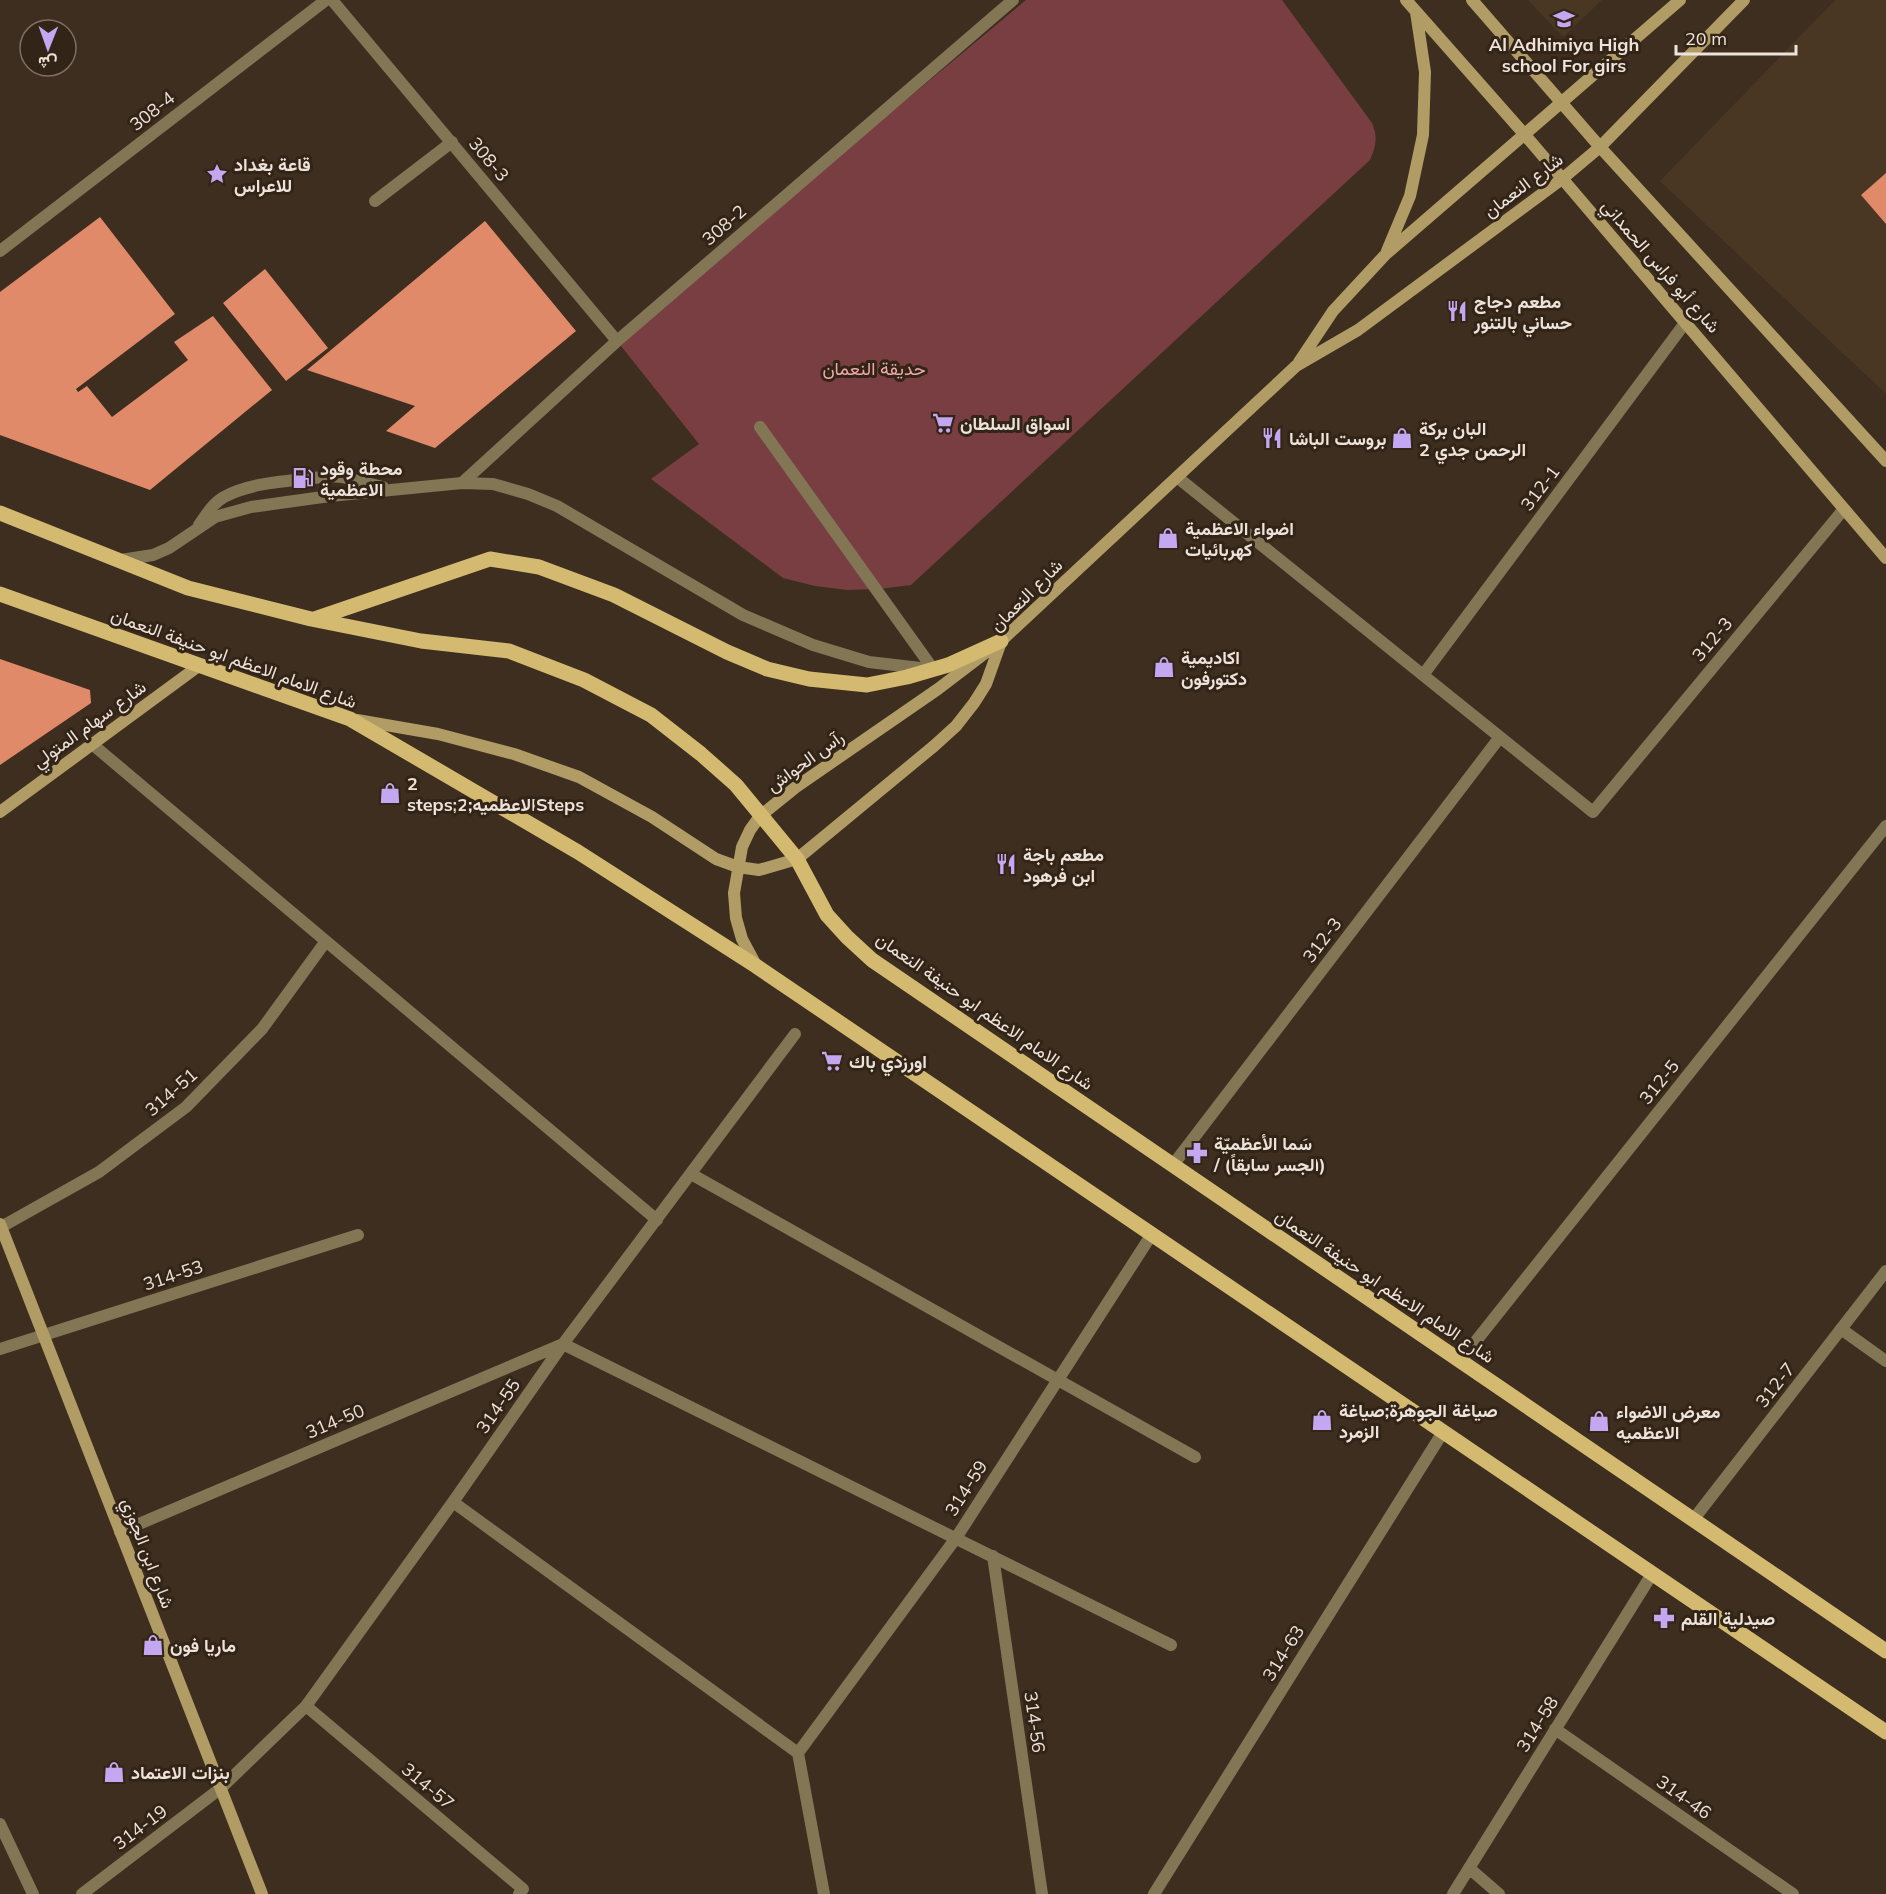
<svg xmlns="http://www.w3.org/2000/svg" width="1886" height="1894" viewBox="0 0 1886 1894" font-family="Mulish,Vazirmatn,sans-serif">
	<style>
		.built { fill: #4a3723 }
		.green { fill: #793e42 }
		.building { fill: #e08a6a }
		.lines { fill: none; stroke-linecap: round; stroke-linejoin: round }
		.lane { stroke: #827654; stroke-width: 12 }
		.street { stroke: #827654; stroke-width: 12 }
		.secondary { stroke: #b09c64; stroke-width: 12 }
		.primary { stroke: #d3ba70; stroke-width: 15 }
		.labels { text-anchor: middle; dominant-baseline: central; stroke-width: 6; stroke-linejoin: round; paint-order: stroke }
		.poi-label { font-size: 18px; font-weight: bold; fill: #ede3da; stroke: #322416; text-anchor: start }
		.street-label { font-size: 18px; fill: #ede3da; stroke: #322416 }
		.park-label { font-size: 18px; fill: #f1a8ab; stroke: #322416 }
	</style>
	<rect width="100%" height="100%" fill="#3d2e20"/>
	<path class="built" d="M1528 0H1602L1563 37Z
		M1835 0H1886V394L1660 181Z"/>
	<path class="green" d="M1026 0H1282L1372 123C1378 137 1376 146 1370 160L911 585 879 589 847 590 815 586 783 578 651 479 699 444 617 341Z"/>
	<path class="building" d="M1886 173V224L1861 195Z
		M100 217 175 314 76 389 78 392 87 386 112 417 188 360 174 342 213 316 272 390 150 490 0 435V292Z
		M485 221 576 331 435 448 386 431 415 406 307 370Z
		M265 269 328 348 286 381 223 303Z
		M0 659 90 690 91 703 0 765Z"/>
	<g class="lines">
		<path class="lane" d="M375 201 452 142
			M760 427 933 669
			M199 525C206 515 213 503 224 497 253 481 296 481 329 476L342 477 383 487
			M121 560 153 555 169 548 215 517 251 507 330 496 462 483 493 484 528 494 557 506 743 615 813 645 869 662 929 669
			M92 744 657 1220
			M691 1174 1195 1457
			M1 1227 99 1172 186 1107 262 1029 326 941
			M1841 1329 1886 1361"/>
		<path class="street" d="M332 0 617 341
			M0 251 326 0
			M1177 477 1593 812 1844 509
			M462 483 617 341 1013 0
			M1423 675 1685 323
			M1173 1165 1500 737
			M0 1349 358 1235
			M1460 1361 1886 826
			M453 1502 798 1753 824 1894
			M1693 1520 1886 1271
			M120 1532 563 1344 1171 1645
			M993 1556 1042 1894
			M306 1706 523 1889 519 1894
			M1555 1729 1793 1894
			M798 1753 956 1538 1152 1234
			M0 1824 33 1894
			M1469 1868 1499 1894
			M82 1894 221 1788 306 1706 453 1502 563 1344 795 1034
			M1154 1894 1443 1432
			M1453 1894 1652 1574"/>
		<path class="secondary" d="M1406 0 1525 135 1886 558
			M1472 0 1600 147 1886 461
			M1387 251 1410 196 1423 135 1425 72 1416 12
			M1299 362 1333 311 1386 254 1680 0
			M357 720 438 734 514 754 579 777 652 817 716 859 738 867 759 870 797 859 934 746 956 726 974 703 986 684 1001 642
			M0 812 200 665
			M756 965 742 939 736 918 734 893 742 847 750 830 760 816 796 787 938 689 1001 641 1296 366 1358 330 1562 179 1600 147 1744 0
			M0 1224 262 1894"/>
		<path class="primary" d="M0 513 188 588 311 619 421 641 509 651 584 680 651 715 701 754 736 785 797 859 827 915 847 937 872 960 1886 1651
			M0 594 350 719 578 852 756 966 1886 1732
			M314 619 490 559 539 567 614 595 727 652 767 669 809 679 867 685 907 677 948 665 1001 641"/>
	</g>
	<defs>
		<symbol id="school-bare" viewBox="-9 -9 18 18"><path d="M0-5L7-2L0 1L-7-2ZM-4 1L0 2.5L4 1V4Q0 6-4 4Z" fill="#c4a7f1" stroke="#322416" stroke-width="2.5" paint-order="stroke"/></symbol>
		<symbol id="sight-bare" viewBox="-9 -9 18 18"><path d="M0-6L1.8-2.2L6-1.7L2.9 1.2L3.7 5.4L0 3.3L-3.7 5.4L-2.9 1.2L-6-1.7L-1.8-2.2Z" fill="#c4a7f1" stroke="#322416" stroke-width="2.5" paint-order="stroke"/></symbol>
		<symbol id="restaurant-bare" viewBox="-9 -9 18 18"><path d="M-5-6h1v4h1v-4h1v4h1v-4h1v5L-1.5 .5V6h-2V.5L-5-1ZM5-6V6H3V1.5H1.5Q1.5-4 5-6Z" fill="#c4a7f1" stroke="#322416" stroke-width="2.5" paint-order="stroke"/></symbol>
		<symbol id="supermarket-bare" viewBox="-9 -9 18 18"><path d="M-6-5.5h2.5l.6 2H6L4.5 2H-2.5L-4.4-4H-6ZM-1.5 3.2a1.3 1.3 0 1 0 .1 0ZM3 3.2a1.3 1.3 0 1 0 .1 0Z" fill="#c4a7f1" stroke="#322416" stroke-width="2.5" paint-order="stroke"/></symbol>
		<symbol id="shop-bare" viewBox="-9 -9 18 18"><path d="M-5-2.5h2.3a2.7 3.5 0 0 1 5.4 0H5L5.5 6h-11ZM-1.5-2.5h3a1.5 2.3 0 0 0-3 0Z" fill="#c4a7f1" stroke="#322416" stroke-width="2.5" paint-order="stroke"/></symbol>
		<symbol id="fuel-bare" viewBox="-9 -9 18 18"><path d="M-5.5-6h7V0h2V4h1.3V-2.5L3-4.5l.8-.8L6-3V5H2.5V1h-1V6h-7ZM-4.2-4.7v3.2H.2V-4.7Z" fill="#c4a7f1" stroke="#322416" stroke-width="2.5" paint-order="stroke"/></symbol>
		<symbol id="pharmacy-bare" viewBox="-9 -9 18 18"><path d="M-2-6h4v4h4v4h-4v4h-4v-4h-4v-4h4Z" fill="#c4a7f1" stroke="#322416" stroke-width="2.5" paint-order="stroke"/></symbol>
	</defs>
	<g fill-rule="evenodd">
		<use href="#school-bare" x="1549" y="4" width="30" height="30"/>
		<use href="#sight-bare" x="202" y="159" width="30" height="30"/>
		<use href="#restaurant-bare" x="1442" y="296" width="30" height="30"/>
		<use href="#supermarket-bare" x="928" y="408" width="30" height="30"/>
		<use href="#restaurant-bare" x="1257" y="423" width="30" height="30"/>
		<use href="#shop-bare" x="1387" y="423" width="30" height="30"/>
		<use href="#fuel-bare" x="288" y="463" width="30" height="30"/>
		<use href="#shop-bare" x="1153" y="523" width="30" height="30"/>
		<use href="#shop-bare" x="1149" y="652" width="30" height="30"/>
		<use href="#shop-bare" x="375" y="778" width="30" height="30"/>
		<use href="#restaurant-bare" x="991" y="849" width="30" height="30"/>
		<use href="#supermarket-bare" x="817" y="1046" width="30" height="30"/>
		<use href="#pharmacy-bare" x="1182" y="1138" width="30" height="30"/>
		<use href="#shop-bare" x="1307" y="1405" width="30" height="30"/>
		<use href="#shop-bare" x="1584" y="1406" width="30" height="30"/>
		<use href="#pharmacy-bare" x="1649" y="1603" width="30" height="30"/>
		<use href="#shop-bare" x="138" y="1630" width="30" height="30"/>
		<use href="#shop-bare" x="99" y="1757" width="30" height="30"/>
	</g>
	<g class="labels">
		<g class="poi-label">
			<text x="1564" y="44" text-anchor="middle">Al Adhimiya High<tspan x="1564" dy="21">school For girs</tspan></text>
			<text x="234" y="164">قاعة بغداد<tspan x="234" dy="21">للاعراس</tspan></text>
			<text x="1474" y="301">مطعم دجاج<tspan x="1474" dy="21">حساني بالتنور</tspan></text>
			<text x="960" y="423">اسواق السلطان</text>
			<text x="1419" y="428">البان بركة<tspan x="1419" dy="21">الرحمن جدي 2</tspan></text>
			<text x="1289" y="438">بروست الباشا</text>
			<text x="320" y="468">محطة وقود<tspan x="320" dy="21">الاعظمية</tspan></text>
			<text x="1185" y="528">اضواء الاعظمية<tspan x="1185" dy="21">كهربائيات</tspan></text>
			<text x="1181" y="657">اكاديمية<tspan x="1181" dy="21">دكتورفون</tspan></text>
			<text x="407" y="783">2<tspan x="407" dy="21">steps;الاعظميه;2Steps</tspan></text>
			<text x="1023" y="854">مطعم باجة<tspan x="1023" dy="21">ابن فرهود</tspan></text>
			<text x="849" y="1061">اورزدي باك</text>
			<text x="1214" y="1143">سَما الأعظميّة<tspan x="1214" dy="21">/ (الجسر سابقاً)</tspan></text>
			<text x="1339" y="1410">صياغة الجوهرة;صياغة<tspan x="1339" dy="21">الزمرد</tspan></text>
			<text x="1616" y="1411">معرض الاضواء<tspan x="1616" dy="21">الاعظميه</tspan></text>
			<text x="1681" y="1618">صيدلية القلم</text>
			<text x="170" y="1645">ماريا فون</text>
			<text x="131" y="1772">بنزات الاعتماد</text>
		</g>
		<g class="street-label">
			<text transform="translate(152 111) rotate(-38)">308-4</text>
			<text transform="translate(489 159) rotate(50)">308-3</text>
			<text transform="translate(1523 185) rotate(-37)">شارع النعمان</text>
			<text transform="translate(724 225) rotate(-41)">308-2</text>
			<text transform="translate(1661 266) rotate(49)">شارع أبو فراس الحمداني</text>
			<text transform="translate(1540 488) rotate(-53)">312-1</text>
			<text transform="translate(1026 595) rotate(-45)">شارع النعمان</text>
			<text transform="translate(1712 639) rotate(-50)">312-3</text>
			<text transform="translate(234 658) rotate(20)">شارع الامام الاعظم ابو حنيفة النعمان</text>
			<text transform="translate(89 724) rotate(-36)">شارع سهام المتولي</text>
			<text transform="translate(805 761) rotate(-36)">رآس الحواش</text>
			<text transform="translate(1322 940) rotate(-53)">312-3</text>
			<text transform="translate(985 1011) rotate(35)">شارع الامام الاعظم ابو حنيفة النعمان</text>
			<text transform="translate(1659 1082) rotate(-51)">312-5</text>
			<text transform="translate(171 1092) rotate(-41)">314-51</text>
			<text transform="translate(173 1275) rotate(-18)">314-53</text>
			<text transform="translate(1385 1286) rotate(34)">شارع الامام الاعظم ابو حنيفة النعمان</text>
			<text transform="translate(1775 1385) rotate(-52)">312-7</text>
			<text transform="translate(498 1406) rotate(-55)">314-55</text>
			<text transform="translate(335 1421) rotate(-23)">314-50</text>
			<text transform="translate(966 1488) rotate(-57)">314-59</text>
			<text transform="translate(148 1553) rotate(69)">شارع ابن الجوزي</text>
			<text transform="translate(1283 1653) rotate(-58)">314-63</text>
			<text transform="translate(1035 1722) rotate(82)">314-56</text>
			<text transform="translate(1537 1724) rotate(-58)">314-58</text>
			<text transform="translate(428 1786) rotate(40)">314-57</text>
			<text transform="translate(1684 1797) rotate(35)">314-46</text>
			<text transform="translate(140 1827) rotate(-37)">314-19</text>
		</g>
		<g class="park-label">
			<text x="874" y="368">حديقة النعمان</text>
		</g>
	</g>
	<g transform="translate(48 48) rotate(181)"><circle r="28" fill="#322416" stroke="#7d7064" stroke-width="1.5"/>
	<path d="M0-4.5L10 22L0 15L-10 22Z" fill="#c4a7f1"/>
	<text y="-9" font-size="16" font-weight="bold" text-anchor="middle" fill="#ede3da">ش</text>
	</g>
	<path d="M1676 45v9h120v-9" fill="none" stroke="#ede3da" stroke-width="3"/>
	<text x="1685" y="45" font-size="18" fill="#ede3da" stroke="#322416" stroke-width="4.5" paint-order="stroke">20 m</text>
</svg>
